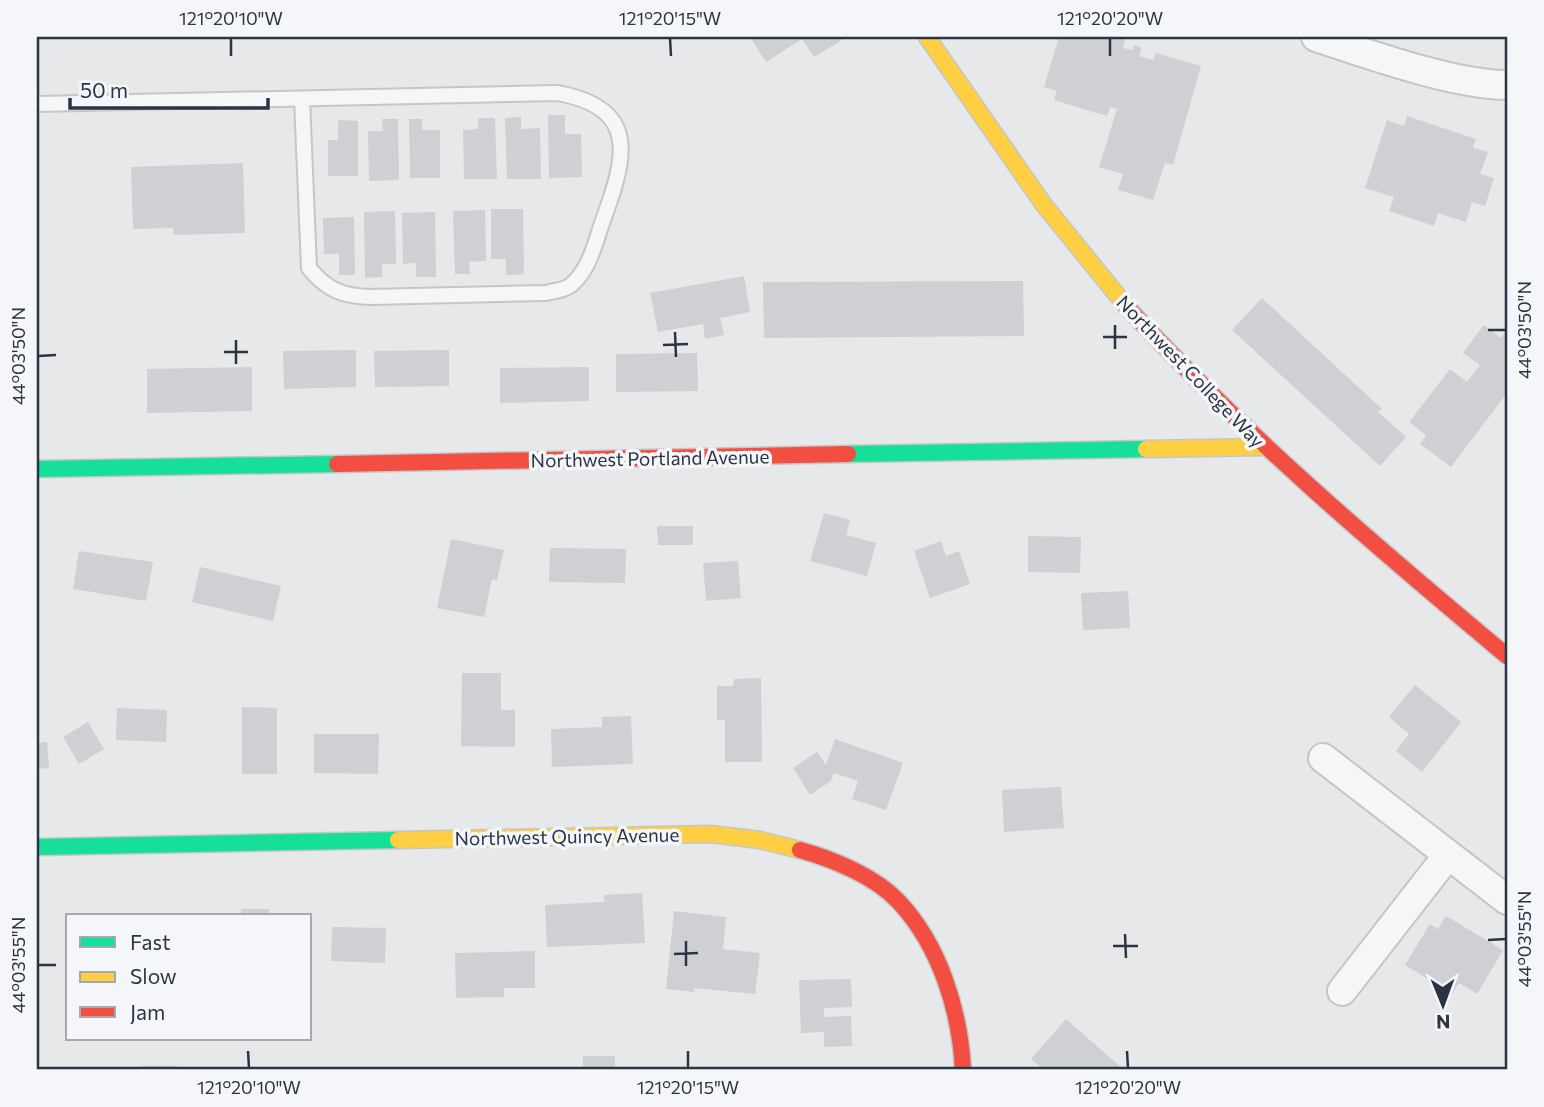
<svg xmlns="http://www.w3.org/2000/svg" width="1544" height="1107" viewBox="0 0 1544 1107" font-family="Commissioner,sans-serif">
	<style>
		.building { fill: #ced0d3 }
		.lines { fill: none; stroke-linecap: round; stroke-linejoin: round }
		.lane-casing { stroke: #c4c6c8; stroke-width: 18 }
		.street-casing { stroke: #c4c6c8; stroke-width: 32 }
		.fast-casing { stroke: #c4c6c8; stroke-width: 19 }
		.slow-casing { stroke: #c4c6c8; stroke-width: 19 }
		.jam-casing { stroke: #c4c6c8; stroke-width: 19 }
		.lane { stroke: #f5f6f7; stroke-width: 14 }
		.street { stroke: #f5f6f7; stroke-width: 28 }
		.fast { stroke: #16e098; stroke-width: 16 }
		.slow { stroke: #ffcf43; stroke-width: 16 }
		.jam { stroke: #f24e42; stroke-width: 16 }
		.ticks { fill: none; stroke: #2b3445; stroke-width: 2.5 }
		.labels { text-anchor: middle; dominant-baseline: central; stroke-width: 7; stroke-linejoin: round; paint-order: stroke }
		.street-label { font-size: 19px; fill: #2b3445; stroke: #f4f6f9 }
		.neatline { fill: none; stroke: #2b3445; stroke-width: 2.5 }
		.ticks-label { font-size: 18px; text-anchor: middle; fill: #2b3445 }
	</style>
	<rect width="100%" height="100%" fill="#e6e8ea"/>
	<path class="building" d="M750 37H847L814 57 802 39 766 62Z
		M1059 37H1117L1125 39 1123 48 1133 50 1134 45 1142 48 1139 56 1153 60 1156 53 1201 66 1173 165 1165 163 1153 200 1118 190 1123 174 1099 167 1117 109 1110 107 1107 116 1054 100 1057 91 1044 87Z
		M548 115H565V134H581L582 177 549 178Z
		M1407 116 1476 139 1473 148 1488 152 1480 174 1494 178 1485 206 1472 202 1466 222 1438 213 1434 226 1389 211 1394 197 1365 188 1387 120 1404 126Z
		M521 117V129L540 128 541 179H507L505 118Z
		M478 118H495L497 179H464L463 130 478 129Z
		M382 119H398L399 180 369 181 368 131H383Z
		M409 119H422V130H440V178H410Z
		M338 120 358 121V176H328V140H338Z
		M243 163 245 233 174 235 173 228 133 229 131 167Z
		M491 209H523L524 274 506 275V259H491Z
		M485 210 486 261 469 262 470 274H455L453 211Z
		M395 211 396 264H382V277L365 278 364 212Z
		M435 212 436 277H416V263L403 264 402 213Z
		M354 217 355 275H339V254H324L323 218Z
		M744 276 750 312 720 318 724 335 705 339 703 324 658 332 650 293Z
		M1023 281 1024 336 764 338 763 282Z
		M1262 298 1382 409 1378 412 1406 437 1380 466 1232 330Z
		M1484 325 1501 338 1507 329V393L1451 467 1420 444 1426 435 1409 422 1450 369 1467 382 1480 365 1463 353Z
		M356 350V387L284 389 283 351Z
		M449 350V386L375 387 374 351Z
		M697 353 698 391 616 392V354Z
		M252 367V411L147 413V369Z
		M589 367V401L500 403V368Z
		M824 513 850 520 846 535 876 543 867 576 810 561Z
		M657 526H693V545H658Z
		M1028 536 1081 537 1080 573 1028 572Z
		M451 539 504 550 497 580 492 579 484 617 437 608Z
		M941 541 946 556 959 551 970 584 930 598 914 551Z
		M550 548 626 549 625 583 549 582Z
		M79 551 153 562 146 601 73 589Z
		M738 561 741 598 706 601 703 563Z
		M200 567 281 586 273 621 192 602Z
		M1128 591 1130 628 1083 630 1081 593Z
		M462 673H501V710H515V747L461 746Z
		M761 678 762 762H725V720H717V686H733L734 679Z
		M1415 685 1461 722 1422 772 1396 751 1409 734 1389 717Z
		M242 707 277 708V774H242Z
		M117 708 167 710 166 742 116 740Z
		M631 716 633 764 552 767 551 729 602 727V717Z
		M88 722 104 749 79 764 63 737Z
		M314 734H379L378 774 314 773Z
		M835 739 903 763 886 810 852 799 858 781 834 773 831 781 810 795 793 768 817 752 826 765Z
		M47 742 49 768 37 769V743Z
		M1061 787 1064 828 1004 832 1002 790Z
		M642 893 645 943 547 947 545 905 604 902V895Z
		M241 909H269V916H242Z
		M674 911 726 917 723 949 760 953 755 994 694 988V992L666 989Z
		M1446 916 1503 950 1477 994 1459 983 1452 994 1405 965 1430 924 1438 929Z
		M332 927 386 928 385 963 331 961Z
		M535 951V988H504V997L456 998 455 953Z
		M851 979 852 1007 824 1008V1017L851 1016 852 1046 824 1047V1032L801 1033 799 980Z
		M1066 1019 1124 1070H1044L1031 1059Z
		M583 1056H615V1070H583Z
		M141 1066H178V1070H141Z"/>
	<g class="lines">
		<defs>
			<path id="lane" d="M37 104 557 93C642 108 625 160 602 223 595 244 589 270 571 285 566 290 553 291 546 293L370 297C342 296 327 290 309 268L302 99"/>
			<path id="street" d="M1316 37C1368 54 1454 85 1507 85
				M1323 758 1507 900
				M1342 991 1448 855"/>
			<path id="fast" d="M848 454 1146 449
				M37 469 337 464
				M37 847 398 840"/>
			<path id="slow" d="M927 37 1044 205 1126 306
				M1146 449 1263 447
				M398 840 711 834 760 840 800 850"/>
			<path id="jam" d="M1126 306C1243 433 1374 545 1507 656
				M337 464 848 454
				M800 850C832 859 875 876 899 902 940 946 960 1011 963 1070"/>
		</defs>
		<use href="#lane" class="lane-casing"/>
		<use href="#street" class="street-casing"/>
		<use href="#fast" class="fast-casing"/>
		<use href="#slow" class="slow-casing"/>
		<use href="#jam" class="jam-casing"/>
		<use href="#lane" class="lane"/>
		<use href="#street" class="street"/>
		<use href="#fast" class="fast"/>
		<use href="#slow" class="slow"/>
		<use href="#jam" class="jam"/>
	</g>
	<path class="ticks" d="M231 38V56M670 38 671 56M1110 38V56M1115 325V349M1488 330H1506M675 332 676 357M1103 337H1127M236 340V364M663 345 688 344M224 352H248M38 356 56 355M1125 934 1126 958M1488 940 1506 939M686 941V966M1113 946H1138M674 954 698 953M38 965H56M248 1051 249 1068M688 1051V1068M1127 1051 1128 1068"/>
	<g class="labels">
		<g class="street-label">
			<text transform="translate(1191 371) rotate(46)">Northwest College Way</text>
			<text transform="translate(650 458) rotate(-1)">Northwest Portland Avenue</text>
			<text transform="translate(567 836) rotate(-1)">Northwest Quincy Avenue</text>
		</g>
	</g>
	<rect width="1544" height="1107" fill="none" stroke="#f4f6f9" stroke-width="77"/>
	<rect x="66" y="914" width="245" height="126" fill="#f4f6f9" stroke="#a4a8b1" stroke-width="2"/>
	<rect x="80" y="937" width="35" height="10" fill="#16e098" stroke="#a4a8b1" stroke-width="2"/>
	<text x="130" y="950" font-size="21" fill="#2b3445">Fast</text>
	<rect x="80" y="972" width="35" height="10" fill="#ffcf43" stroke="#a4a8b1" stroke-width="2"/>
	<text x="130" y="984" font-size="21" fill="#2b3445">Slow</text>
	<rect x="80" y="1007" width="35" height="10" fill="#f24e42" stroke="#a4a8b1" stroke-width="2"/>
	<text x="130" y="1020" font-size="21" fill="#2b3445">Jam</text>
	<g transform="translate(1443 1005) rotate(179)" stroke="#f4f6f9" stroke-width="5" paint-order="stroke">
	<path d="M0-5L12 26L0 18L-12 26Z" fill="#2b3445"/>
	<text y="-10" font-size="19" font-weight="bold" text-anchor="middle" fill="#2b3445">N</text>
	</g>
	<path d="M70 98v10h198v-10" fill="none" stroke="#2b3445" stroke-width="3.5"/>
	<text x="80" y="98" font-size="21" fill="#2b3445" stroke="#f4f6f9" stroke-width="5" paint-order="stroke">50 m</text>
	<rect x="38" y="38" width="1468" height="1030" class="neatline"/>
	<g class="ticks-label">
		<text x="231" y="25">121°20'10"W</text>
		<text x="670" y="25">121°20'15"W</text>
		<text x="1110" y="25">121°20'20"W</text>
		<text transform="translate(1525 330) rotate(-90)" y="6">44°03'50"N</text>
		<text transform="translate(19 356) rotate(-90)" y="6">44°03'50"N</text>
		<text transform="translate(1525 939) rotate(-90)" y="6">44°03'55"N</text>
		<text transform="translate(19 965) rotate(-90)" y="6">44°03'55"N</text>
		<text x="249" y="1094">121°20'10"W</text>
		<text x="688" y="1094">121°20'15"W</text>
		<text x="1128" y="1094">121°20'20"W</text>
	</g>
</svg>
